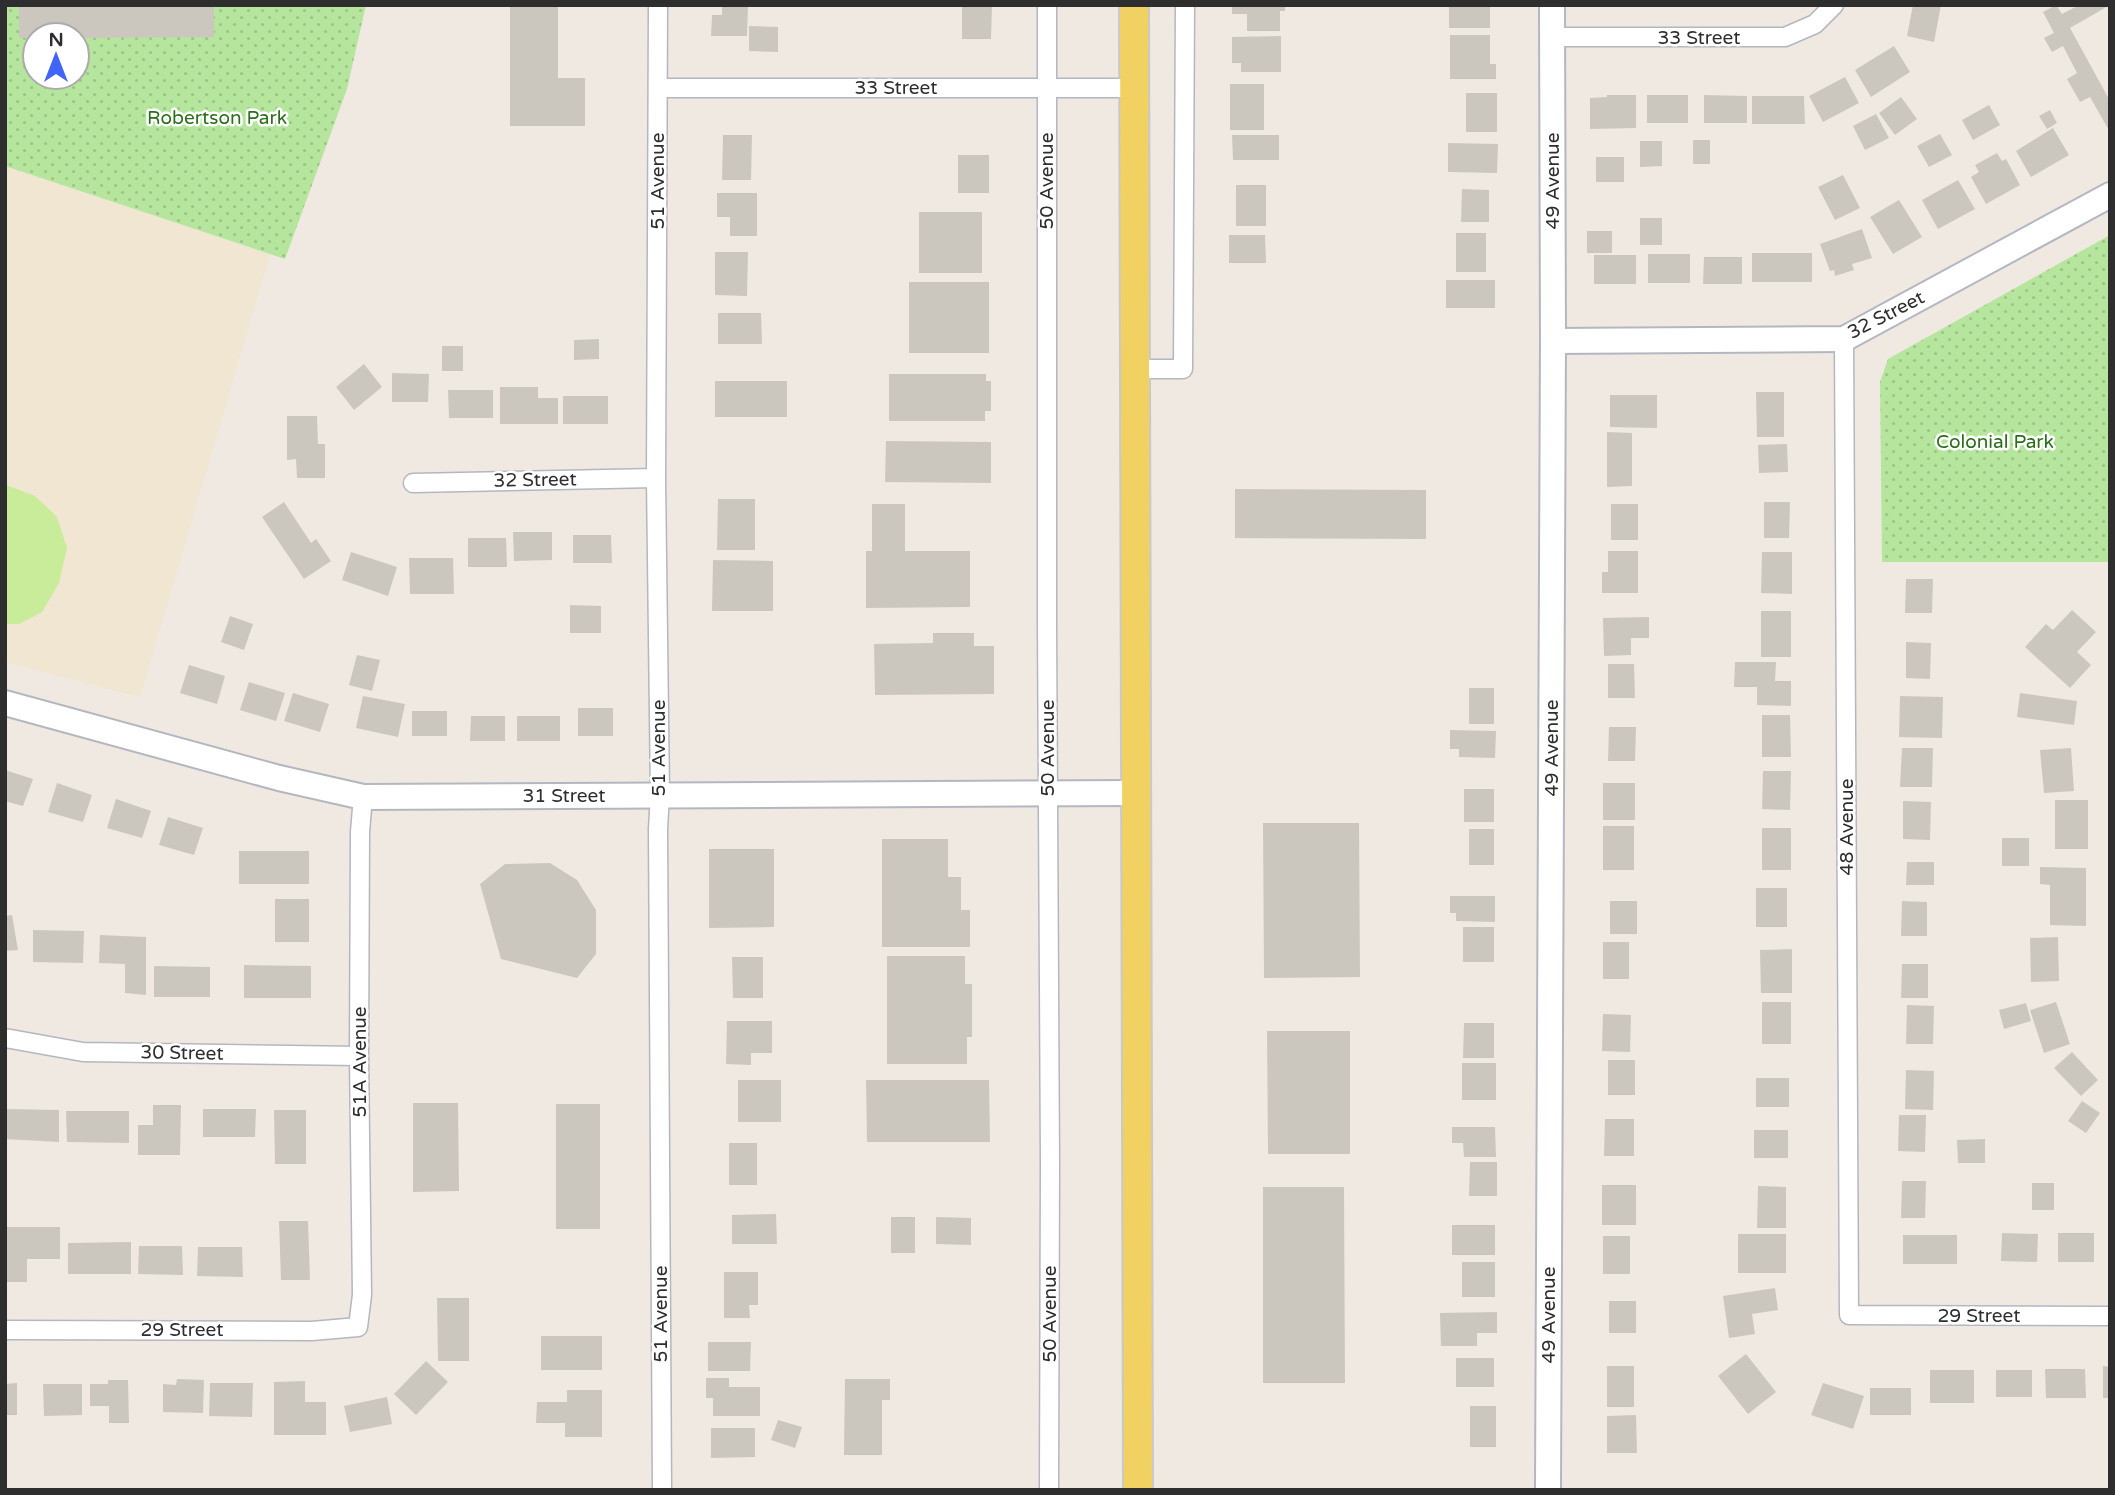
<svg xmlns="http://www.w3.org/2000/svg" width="2115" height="1495" viewBox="0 0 2115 1495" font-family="'Varela Round',sans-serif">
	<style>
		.education { fill: #f0e6d1 }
		.park { fill: url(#park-dots); fill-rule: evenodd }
		.pitch { fill: #c9ec9a }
		.building { fill: #cbc7bf }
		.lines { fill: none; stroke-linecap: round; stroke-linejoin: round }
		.street-casing { stroke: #b4b7c1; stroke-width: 21 }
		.secondary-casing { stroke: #b4b7c1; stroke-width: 28 }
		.primary-casing { stroke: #c9c9c9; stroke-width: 32 }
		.street { stroke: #fff; stroke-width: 18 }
		.secondary { stroke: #fff; stroke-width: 24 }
		.primary { stroke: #f2d163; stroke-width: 28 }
		.labels { text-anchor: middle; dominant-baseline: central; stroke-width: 5; stroke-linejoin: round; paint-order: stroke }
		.street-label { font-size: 19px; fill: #2e2e2e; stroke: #fff }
		.park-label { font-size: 19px; fill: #2c6e1b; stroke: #fff }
	</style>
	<defs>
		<pattern id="park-dots" width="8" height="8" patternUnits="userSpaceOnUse" patternTransform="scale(1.75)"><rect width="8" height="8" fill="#b6e59e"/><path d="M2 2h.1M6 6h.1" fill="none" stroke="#9dc588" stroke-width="1.8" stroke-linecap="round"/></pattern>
	</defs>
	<rect width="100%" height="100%" fill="#efe9e1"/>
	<path class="education" d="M5 166 270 254 140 697 5 662Z"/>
	<path class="park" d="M5 5H366L347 89 285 259 5 166ZM35 35H77V77H35Z
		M2110 235V562H1882L1880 382 1888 359Z"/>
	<path class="pitch" d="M6 485 35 496 57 517 67 548 59 583 42 612 19 624H5Z"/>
	<path class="building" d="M19 5H214V37L77 38V35H35V38H19Z
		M510 5H558V78H585V126H510Z
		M722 5H748L747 36H711L712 15H722Z
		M962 5H992L991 39H962Z
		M1232 5H1285V11H1280V31H1247V14H1232Z
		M1449 5H1490V28H1449Z
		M1913 5H1941L1934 42 1907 36Z
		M2056 5 2062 14 2079 5H2110L2070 28 2110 101V132L2090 97 2080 102 2067 79 2077 73 2063 46 2052 52 2044 38 2054 33 2043 12Z
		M749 26 778 27V52L749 51Z
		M1450 35H1490V64H1496V79H1450Z
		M1281 36V72H1241V63H1232V37Z
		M1894 46 1910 72 1871 97 1855 70Z
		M1845 77 1859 103 1823 122 1809 96Z
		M1230 84H1264V130H1230Z
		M1466 93H1497V132H1466Z
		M1607 95H1636V128L1590 129V98L1607 97Z
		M1647 95H1688V123H1647Z
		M1704 95 1747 96V123H1704Z
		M1752 96H1804L1805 124H1752Z
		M1901 97 1917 119 1895 135 1879 113Z
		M1989 105 2000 125 1973 140 1962 120Z
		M2050 110 2057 123 2047 129 2039 116Z
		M1876 114 1889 138 1865 150 1853 126Z
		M2053 128 2069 155 2031 177 2016 151Z
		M1940 134 1952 155 1929 167 1917 146Z
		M723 135H752L751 180H722Z
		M1232 135H1279V160H1233Z
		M1693 140H1710V164H1693Z
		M1640 141H1662V166L1640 167Z
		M1448 143 1498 144 1497 173 1448 172Z
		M1997 153 2002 161 2006 159 2020 185 1986 204 1971 177 1979 172 1975 165Z
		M958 155H989V193H958Z
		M1596 157H1624V182H1596Z
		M1843 175 1860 208 1835 220 1818 187Z
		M1958 180 1975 209 1938 229 1922 200Z
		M1236 185H1266V226H1236Z
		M1462 189 1489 190V222H1461Z
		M717 193H757V236H730V217H717Z
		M1899 200 1922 237 1893 254 1870 217Z
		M919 212H982V273H919Z
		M1640 218H1662V245H1640Z
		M1862 229 1872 258 1852 264 1854 270 1835 276 1834 270 1830 271 1820 244Z
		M1587 231H1612V253H1587Z
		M1456 233H1486V272H1456Z
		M1229 235H1265L1266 263H1229Z
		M715 252H748L747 296 715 295Z
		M1752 253H1812V282H1752Z
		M1648 254H1690V283H1648Z
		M1594 255H1636V284H1594Z
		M1704 257H1742V284H1703Z
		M1446 280H1495V308H1446Z
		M909 282H989V353H909Z
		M718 313H761L762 344H718Z
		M599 339V359L574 360V340Z
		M442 346H463V371H442Z
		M364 364 382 387 354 410 336 387Z
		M392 373 429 374 428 402H392Z
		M889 374H986V381H991V411H985V421H889Z
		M715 381H787V417H715Z
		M500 387H538V398H558V424H500Z
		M448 390H493V418H449Z
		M1756 392H1784V437H1757Z
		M1610 395H1657V428L1610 427Z
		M563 396H608V424H563Z
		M287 416H317L318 444H325V478H297L296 459 287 460Z
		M1607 432 1632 433V486L1607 487Z
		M886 441 991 442V483L885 482Z
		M1787 444 1788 472 1759 473 1758 445Z
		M1235 489 1426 490V539L1235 538Z
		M718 499H755V550H717Z
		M284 502 311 543 316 539 331 561 304 579 262 517Z
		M1764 502H1790L1789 538H1764Z
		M872 504H905V551H970V607L866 608V551H872Z
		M1611 504H1638V540H1611Z
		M513 532H552V560L514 561Z
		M573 535H611L612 563H573Z
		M468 538H506L507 567H468Z
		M1608 551H1638V593H1602V572H1608Z
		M351 552 397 567 388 596 342 580Z
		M1762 552H1792V594L1761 593Z
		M409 558H453L454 594H410Z
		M713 560 773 561V611H712Z
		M1906 579H1933L1932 613H1905Z
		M570 605 601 606V633H570Z
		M2072 610 2096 632 2077 652 2091 665 2070 688 2025 647 2046 624 2053 630Z
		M1761 611H1791V657H1761Z
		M230 616 253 624 244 650 221 642Z
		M1649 617V638H1631V655L1604 656 1603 618Z
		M933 633H974V646H994V694L875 695 874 644 933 643Z
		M1906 642 1931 643 1930 679 1906 678Z
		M357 655 380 660 372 691 349 685Z
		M1735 662H1776L1775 681H1791V706L1757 705V687H1734Z
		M1608 664H1634L1635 698H1608Z
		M189 665 225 676 217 704 180 693Z
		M249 682 285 693 276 721 240 710Z
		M1469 688H1494V724H1469Z
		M293 693 329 704 320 732 284 721Z
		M2020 693 2077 701 2074 725 2017 717Z
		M363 696 405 704 398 737 356 728Z
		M1900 696 1943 697 1942 738 1899 737Z
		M578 708H613V736H578Z
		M412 711H447V736H412Z
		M1762 715H1790L1791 757H1762Z
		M471 716H505V741H470Z
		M517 716H560V741H517Z
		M1609 727H1636L1635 761H1608Z
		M1450 730 1496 731 1495 758 1459 757V749H1450Z
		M1902 748H1933L1932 787H1900Z
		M2071 748 2074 791 2044 793 2040 750Z
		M5 770 33 779 23 806 5 801Z
		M1763 771H1791L1790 810 1762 809Z
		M57 783 92 795 83 822 48 812Z
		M1603 783H1635V820H1603Z
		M1464 789H1494V822H1464Z
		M116 799 151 811 142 838 107 828Z
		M2055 800H2088V849H2055Z
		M1903 801 1931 802 1930 840 1903 839Z
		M168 817 203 828 194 855 159 845Z
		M1263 823H1359L1360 977 1264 978Z
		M1603 826H1634V870H1603Z
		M1762 828H1791V870H1762Z
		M1469 829H1494V865H1469Z
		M2002 838H2029V866H2002Z
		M882 839H948V877H961V910H970V947H882Z
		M709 849H774V927L709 928Z
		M239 851H309V884H239Z
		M1907 862H1934V885H1906Z
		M550 863 577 880 596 910V954L577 978 501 959 480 884 505 864Z
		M2040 867 2086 868V926L2050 925V885L2040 884Z
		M1756 888H1787V927H1756Z
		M1450 896H1495V922L1456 921V913H1450Z
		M275 899H309V942H275Z
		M1610 901H1637V934H1610Z
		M1902 901 1927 902V936H1901Z
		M12 915 18 950 5 951V916Z
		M1463 927H1494V962H1463Z
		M33 930 84 931 83 963 33 962Z
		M100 935 146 937V995L125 993V964L99 963Z
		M2058 937 2059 981 2031 982 2030 938Z
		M1603 942H1629V979H1603Z
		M1792 949V993H1761L1760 950Z
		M887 956H965V984H972V1037H967V1064H887Z
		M732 957H763V998H733Z
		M1902 964H1928V998H1901Z
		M244 965 311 966V998H244Z
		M154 966 210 967V997H154Z
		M1762 1002H1791V1044H1762Z
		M2056 1002 2070 1044 2044 1053 2030 1010Z
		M2026 1003 2031 1021 2004 1029 1999 1010Z
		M1907 1005 1934 1006 1933 1044H1906Z
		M1603 1014 1631 1015 1630 1052 1602 1051Z
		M727 1021H772V1053H751V1065L726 1064Z
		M1464 1023H1494V1058H1463Z
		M1267 1031H1350V1154H1268Z
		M2072 1052 2098 1080 2081 1096 2054 1068Z
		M1608 1060H1635V1095H1608Z
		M1462 1063H1496V1100H1462Z
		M1906 1070 1934 1071 1933 1110 1905 1109Z
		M1756 1078H1789V1107H1756Z
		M738 1080H781V1122H738Z
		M866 1080H989L990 1142H867Z
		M2082 1101 2100 1113 2086 1133 2068 1121Z
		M413 1103H458L459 1191 413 1192Z
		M556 1104H600V1229H556Z
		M153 1105H181L180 1155H138V1125H153Z
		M5 1109 59 1110V1142L5 1139Z
		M203 1109H256L255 1137H203Z
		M274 1110H306V1164H275Z
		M66 1111H129V1143L67 1142Z
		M1899 1115H1926L1925 1152 1898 1151Z
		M1605 1119H1634V1156H1604Z
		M1452 1127H1495L1496 1157H1464L1463 1143H1452Z
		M1754 1130H1788V1158H1754Z
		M1985 1139V1163H1958L1957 1140Z
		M729 1143H757V1185H729Z
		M1470 1162H1497V1196H1469Z
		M1902 1181H1926L1925 1218H1901Z
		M2032 1183H2054V1210H2032Z
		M1602 1185H1636V1225H1602Z
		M1758 1186 1786 1187V1228H1757Z
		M1263 1187H1344L1345 1383H1263Z
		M776 1214 777 1244H732V1215Z
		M891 1217H915V1253H891Z
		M936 1217 971 1218V1245L936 1244Z
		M279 1221H308L310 1280H281Z
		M1452 1225H1495V1255H1452Z
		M5 1227H60V1259H27V1282H5Z
		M2002 1233 2038 1234 2037 1262 2001 1261Z
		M2058 1233H2094V1262H2058Z
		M1738 1234H1786V1273H1738Z
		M1903 1235H1957V1264H1903Z
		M1603 1236H1630V1274H1603Z
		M131 1242V1274H68V1243Z
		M139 1246H182L183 1275 138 1274Z
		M198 1247H242L243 1277 197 1276Z
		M1462 1262H1495V1297H1462Z
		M724 1272H758V1305H749L750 1318H724Z
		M1775 1288 1778 1310 1752 1314 1755 1334 1729 1338 1723 1296Z
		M437 1298H469V1361H438Z
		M1609 1301H1636V1333H1609Z
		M1497 1312V1333H1477V1346H1441L1440 1313Z
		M541 1336H602V1370H541Z
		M708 1342H751L750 1371H708Z
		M1746 1354 1776 1392 1748 1414 1718 1376Z
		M1456 1358H1494V1387H1456Z
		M426 1361 448 1382 416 1415 394 1394Z
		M1607 1366H1634V1407H1607Z
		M2103 1366 2110 1367V1398H2103Z
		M2045 1369H2085L2086 1398H2046Z
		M1930 1370H1974V1403H1930Z
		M1996 1370H2032V1397H1996Z
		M706 1378H729V1387H760V1416H713V1398H706Z
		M177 1379 204 1380 203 1413 163 1412V1384L176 1385Z
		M845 1379H890V1400H882V1455H844Z
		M108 1380H128L129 1423H109V1406H90V1384H108Z
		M305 1381V1402H326V1435H274V1382Z
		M17 1383V1415H5V1384Z
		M210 1383H253L252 1417 209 1416Z
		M1823 1383 1864 1396 1853 1429 1811 1415Z
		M43 1384H82V1415L44 1416Z
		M1870 1388H1911V1415H1870Z
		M567 1390H602V1437H565V1423H536L537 1402H567Z
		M387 1397 392 1424 350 1432 344 1406Z
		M1470 1406H1496V1447H1470Z
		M1636 1415 1637 1453H1607V1416Z
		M778 1420 802 1427 795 1448 771 1440Z
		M711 1428H755V1457L711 1458Z"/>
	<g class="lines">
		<defs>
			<path id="street" d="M658 5 656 478 660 795 658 829 662 1490
				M1047 5V624L1050 1165 1049 1490
				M1553 37H1785L1815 24 1834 5
				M658 88H1134
				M1844 339 1849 1315 2110 1316
				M1134 369H1183L1185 5
				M413 483 656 478
				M5 1038 83 1052 359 1056
				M5 1330 312 1331 358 1327 362 1295 359 1056 360 832 363 797"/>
			<path id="secondary" d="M1553 341 1844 339 2110 195
				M5 703 279 778 363 797 1135 793
				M1548 1490 1553 341 1552 5"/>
			<path id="primary" d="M1134 5 1138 1490"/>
		</defs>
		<use href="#street" class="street-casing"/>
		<use href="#secondary" class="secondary-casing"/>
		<use href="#primary" class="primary-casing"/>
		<use href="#street" class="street"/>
		<use href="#secondary" class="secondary"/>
		<use href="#primary" class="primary"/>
	</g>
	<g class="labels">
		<g class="street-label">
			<text x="1699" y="38">33 Street</text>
			<text x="896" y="88">33 Street</text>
			<text transform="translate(658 181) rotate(-90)">51 Avenue</text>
			<text transform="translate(1047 181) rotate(-90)">50 Avenue</text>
			<text transform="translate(1553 181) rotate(-90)">49 Avenue</text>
			<text transform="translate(1886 315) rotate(-27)">32 Street</text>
			<text transform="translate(535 480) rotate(-1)">32 Street</text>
			<text transform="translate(659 748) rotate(-90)">51 Avenue</text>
			<text transform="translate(1048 748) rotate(-90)">50 Avenue</text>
			<text transform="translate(1552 748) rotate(-90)">49 Avenue</text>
			<text x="564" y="796">31 Street</text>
			<text transform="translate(1847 827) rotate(-90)">48 Avenue</text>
			<text transform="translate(182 1053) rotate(1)">30 Street</text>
			<text transform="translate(360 1062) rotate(-90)">51A Avenue</text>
			<text transform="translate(661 1314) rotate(-90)">51 Avenue</text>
			<text transform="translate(1050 1314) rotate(-90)">50 Avenue</text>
			<text transform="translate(1549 1315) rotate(-90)">49 Avenue</text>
			<text x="1979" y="1316">29 Street</text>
			<text x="182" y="1330">29 Street</text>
		</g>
		<g class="park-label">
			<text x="217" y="118">Robertson Park</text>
			<text x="1995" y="442">Colonial Park</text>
		</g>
	</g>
	<rect width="2115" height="1495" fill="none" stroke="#2e2e2e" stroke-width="14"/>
	<g transform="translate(56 56)"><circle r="33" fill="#ffffff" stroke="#ababab" stroke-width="2"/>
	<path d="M0-5L12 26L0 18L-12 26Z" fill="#4264fb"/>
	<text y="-10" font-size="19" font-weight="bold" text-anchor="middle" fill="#2e2e2e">N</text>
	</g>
</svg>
